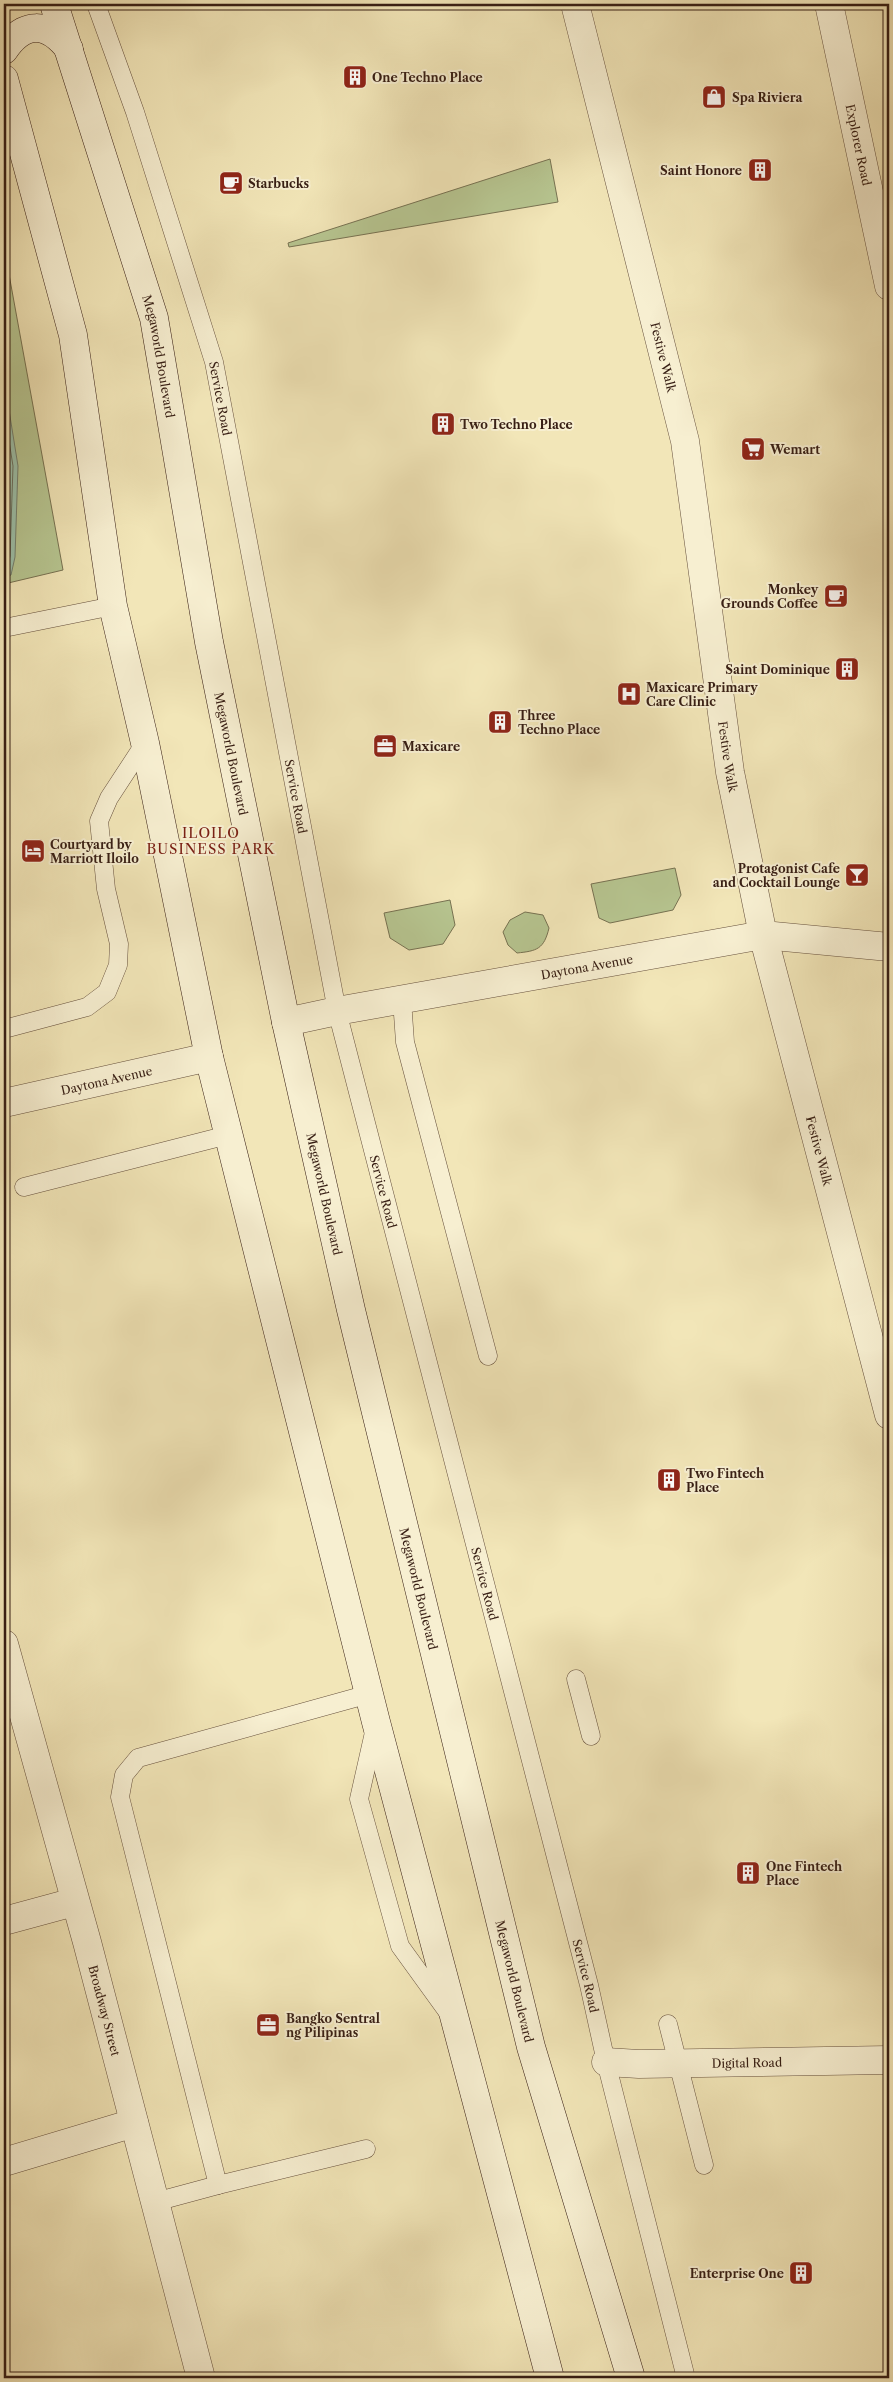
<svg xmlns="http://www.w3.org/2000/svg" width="893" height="2382" viewBox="0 0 893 2382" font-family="'Libre Caslon Text',serif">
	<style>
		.green { fill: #b7c691; stroke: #777252 }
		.water { fill: #9cc0a9; stroke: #747f6d }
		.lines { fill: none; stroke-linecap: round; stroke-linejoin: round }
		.shore { stroke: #6a6f5e; stroke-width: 1 }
		.lane-casing { stroke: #66503d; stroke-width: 19 }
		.street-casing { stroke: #66503d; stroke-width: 29 }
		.secondary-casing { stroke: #371e14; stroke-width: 29 }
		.lane { stroke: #f7efd1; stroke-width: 18 }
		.street { stroke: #f7efd1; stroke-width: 28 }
		.secondary { stroke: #f7efd1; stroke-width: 28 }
		.labels { text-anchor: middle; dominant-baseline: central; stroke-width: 4; stroke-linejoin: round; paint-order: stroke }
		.poi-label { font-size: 12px; font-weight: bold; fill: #371e14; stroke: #f7efd1; text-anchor: start }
		.street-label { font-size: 12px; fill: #371e14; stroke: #f7efd1 }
		.neighbourhood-label { font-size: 14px; letter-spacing: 1px; fill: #7a1f14; stroke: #f7efd1 }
	</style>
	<rect width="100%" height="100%" fill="#f2e6b8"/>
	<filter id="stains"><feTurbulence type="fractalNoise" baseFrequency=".004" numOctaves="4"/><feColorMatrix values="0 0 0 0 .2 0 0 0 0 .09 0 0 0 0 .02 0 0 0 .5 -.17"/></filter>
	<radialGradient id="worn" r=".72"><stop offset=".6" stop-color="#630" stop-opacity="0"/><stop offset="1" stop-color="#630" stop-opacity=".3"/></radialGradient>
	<path class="green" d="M550 159 558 202 289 247 288 243Z
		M4 247 63 570 4 584Z
		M675 868 681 895 673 910 610 923 599 918 591 884Z
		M450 900 455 925 443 944 409 950 390 938 384 913Z
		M525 912 543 915 549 928C544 949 537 951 517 953L508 945 503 932 510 920Z"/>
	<path class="water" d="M4 379 18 466 15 557 11 575 4 577Z"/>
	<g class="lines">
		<path class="shore" d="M4 410 13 466 10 556 7 570 4 572
			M4 450 6 467 4 556"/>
		<defs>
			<g id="lane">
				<path id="s1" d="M96 4 135 112 214 362 337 1011 589 1985 606 2062 686 2378"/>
				<path d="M4 628 113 606"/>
				<path d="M402 1000 405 1042 488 1356"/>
				<path d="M4 1029 87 1007 107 992 118 965 119 944 106 889 99 821 109 798 145 743"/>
				<path d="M24 1187 228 1135"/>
				<path d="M576 1679 591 1736"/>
				<path d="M375 1728 359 1799 400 1946 447 2011"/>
				<path d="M668 2024 704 2165"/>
				<path d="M366 2149 218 2185 120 1797 124 1775 138 1758 369 1694"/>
				<path d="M155 2202 218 2185"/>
			</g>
			<g id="street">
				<path id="s2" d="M575 4 685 441 730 772 763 935 889 1415"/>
				<path id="s3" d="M829 4 889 286"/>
				<path id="s4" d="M286 1022 337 1011 763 935 889 947"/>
				<path id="s5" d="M4 1103 209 1057"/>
				<path id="s6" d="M4 1644 87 1942 201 2378"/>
				<path d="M4 1921 74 1902"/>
				<path id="s7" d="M606 2062 639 2064 889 2060"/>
				<path d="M4 2162 134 2123"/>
			</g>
			<g id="secondary">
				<path id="s8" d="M54 4 154 318 209 642 286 1022 351 1310 531 2047 631 2378"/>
				<path d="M4 50C24 21 47 21 69 49"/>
				<path d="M4 79 73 335 113 606 145 743 209 1057 376 1722 550 2378"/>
			</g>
		</defs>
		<use href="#lane" class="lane-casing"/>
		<use href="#street" class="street-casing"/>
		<use href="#secondary" class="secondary-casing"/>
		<use href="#lane" class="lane"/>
		<use href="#street" class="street"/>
		<use href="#secondary" class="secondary"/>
	</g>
	<defs>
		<symbol id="building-square" viewBox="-11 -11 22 22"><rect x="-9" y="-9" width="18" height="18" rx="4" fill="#8f2418" stroke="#f7efd1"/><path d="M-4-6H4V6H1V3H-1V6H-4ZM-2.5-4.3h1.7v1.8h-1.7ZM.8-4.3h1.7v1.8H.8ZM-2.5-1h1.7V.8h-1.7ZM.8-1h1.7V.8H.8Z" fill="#fff"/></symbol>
		<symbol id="shop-square" viewBox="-11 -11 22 22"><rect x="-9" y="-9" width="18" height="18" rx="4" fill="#8f2418" stroke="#f7efd1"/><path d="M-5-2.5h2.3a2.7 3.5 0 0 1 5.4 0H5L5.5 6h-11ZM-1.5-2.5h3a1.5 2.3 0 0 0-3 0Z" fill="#fff"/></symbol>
		<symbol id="cafe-square" viewBox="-11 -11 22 22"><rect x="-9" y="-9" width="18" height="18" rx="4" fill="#8f2418" stroke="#f7efd1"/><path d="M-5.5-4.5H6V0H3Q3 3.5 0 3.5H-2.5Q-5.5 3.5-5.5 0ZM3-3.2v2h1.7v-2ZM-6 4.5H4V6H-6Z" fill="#fff"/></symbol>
		<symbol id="supermarket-square" viewBox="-11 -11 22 22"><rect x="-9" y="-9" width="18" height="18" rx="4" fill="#8f2418" stroke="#f7efd1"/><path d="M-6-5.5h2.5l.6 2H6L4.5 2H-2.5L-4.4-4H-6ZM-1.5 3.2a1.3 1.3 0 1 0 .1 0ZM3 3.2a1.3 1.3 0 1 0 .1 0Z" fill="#fff"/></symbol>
		<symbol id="hospital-square" viewBox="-11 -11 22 22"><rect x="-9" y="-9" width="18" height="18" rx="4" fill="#8f2418" stroke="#f7efd1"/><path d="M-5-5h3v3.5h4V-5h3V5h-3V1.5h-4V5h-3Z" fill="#fff"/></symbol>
		<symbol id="office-square" viewBox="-11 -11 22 22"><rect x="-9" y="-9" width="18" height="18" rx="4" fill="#8f2418" stroke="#f7efd1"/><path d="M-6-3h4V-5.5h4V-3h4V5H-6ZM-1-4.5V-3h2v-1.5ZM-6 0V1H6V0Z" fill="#fff"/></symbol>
		<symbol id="hotel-square" viewBox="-11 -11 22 22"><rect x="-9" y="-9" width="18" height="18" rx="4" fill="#8f2418" stroke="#f7efd1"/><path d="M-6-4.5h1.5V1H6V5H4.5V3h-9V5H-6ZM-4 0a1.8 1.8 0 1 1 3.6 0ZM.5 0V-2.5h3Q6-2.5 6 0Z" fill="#fff"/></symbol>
		<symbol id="bar-square" viewBox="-11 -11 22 22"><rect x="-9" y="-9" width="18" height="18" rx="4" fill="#8f2418" stroke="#f7efd1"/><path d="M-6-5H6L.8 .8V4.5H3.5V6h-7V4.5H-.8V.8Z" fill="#fff"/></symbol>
	</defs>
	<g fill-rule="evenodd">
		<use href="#building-square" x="341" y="63" width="28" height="28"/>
		<use href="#shop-square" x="700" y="83" width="28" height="28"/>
		<use href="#building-square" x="746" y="156" width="28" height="28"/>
		<use href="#cafe-square" x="217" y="169" width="28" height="28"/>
		<use href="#building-square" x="429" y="410" width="28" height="28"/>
		<use href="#supermarket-square" x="739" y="435" width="28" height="28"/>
		<use href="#cafe-square" x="822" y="582" width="28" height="28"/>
		<use href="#building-square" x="833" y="655" width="28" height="28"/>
		<use href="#hospital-square" x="615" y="680" width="28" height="28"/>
		<use href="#building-square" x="486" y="708" width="28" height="28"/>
		<use href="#office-square" x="371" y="732" width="28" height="28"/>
		<use href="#hotel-square" x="19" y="837" width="28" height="28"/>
		<use href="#bar-square" x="843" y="861" width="28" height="28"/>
		<use href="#building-square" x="655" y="1466" width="28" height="28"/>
		<use href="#building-square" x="734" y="1859" width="28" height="28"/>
		<use href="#office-square" x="254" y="2011" width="28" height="28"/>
		<use href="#building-square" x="787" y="2259" width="28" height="28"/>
	</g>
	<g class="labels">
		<g class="poi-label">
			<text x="372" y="77">One Techno Place</text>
			<text x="732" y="97">Spa Riviera</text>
			<text x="742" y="170" text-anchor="end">Saint Honore</text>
			<text x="248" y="183">Starbucks</text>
			<text x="460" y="424">Two Techno Place</text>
			<text x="770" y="449">Wemart</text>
			<text x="818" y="589" text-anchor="end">Monkey<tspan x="818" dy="14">Grounds Coffee</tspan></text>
			<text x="830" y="669" text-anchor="end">Saint Dominique</text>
			<text x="646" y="687">Maxicare Primary<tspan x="646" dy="14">Care Clinic</tspan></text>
			<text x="518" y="715">Three<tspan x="518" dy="14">Techno Place</tspan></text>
			<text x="402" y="746">Maxicare</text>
			<text x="50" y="844">Courtyard by<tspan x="50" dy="14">Marriott Iloilo</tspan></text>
			<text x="840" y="868" text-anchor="end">Protagonist Cafe<tspan x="840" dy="14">and Cocktail Lounge</tspan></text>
			<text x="686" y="1473">Two Fintech<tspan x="686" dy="14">Place</tspan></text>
			<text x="766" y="1866">One Fintech<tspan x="766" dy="14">Place</tspan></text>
			<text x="286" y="2018">Bangko Sentral<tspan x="286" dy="14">ng Pilipinas</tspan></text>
			<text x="784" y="2273" text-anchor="end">Enterprise One</text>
		</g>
		<g class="street-label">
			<text stroke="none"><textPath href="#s3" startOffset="144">Explorer Road</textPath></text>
			<text stroke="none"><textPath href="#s8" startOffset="368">Megaworld Boulevard</textPath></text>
			<text stroke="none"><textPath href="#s2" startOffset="364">Festive Walk</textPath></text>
			<text stroke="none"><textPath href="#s1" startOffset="414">Service Road</textPath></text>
			<text stroke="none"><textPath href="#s8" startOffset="772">Megaworld Boulevard</textPath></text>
			<text stroke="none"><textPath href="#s2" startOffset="769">Festive Walk</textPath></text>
			<text stroke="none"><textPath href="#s1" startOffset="819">Service Road</textPath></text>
			<text stroke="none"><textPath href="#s4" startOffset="306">Daytona Avenue</textPath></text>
			<text stroke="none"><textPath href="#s5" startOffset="105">Daytona Avenue</textPath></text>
			<text stroke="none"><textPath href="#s2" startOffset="1174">Festive Walk</textPath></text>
			<text stroke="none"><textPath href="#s1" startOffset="1224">Service Road</textPath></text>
			<text stroke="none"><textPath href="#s8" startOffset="1222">Megaworld Boulevard</textPath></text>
			<text stroke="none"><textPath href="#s1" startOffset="1629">Service Road</textPath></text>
			<text stroke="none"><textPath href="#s8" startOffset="1628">Megaworld Boulevard</textPath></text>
			<text stroke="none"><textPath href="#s1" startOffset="2034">Service Road</textPath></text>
			<text stroke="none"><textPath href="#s8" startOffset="2032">Megaworld Boulevard</textPath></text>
			<text stroke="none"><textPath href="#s6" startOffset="380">Broadway Street</textPath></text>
			<text stroke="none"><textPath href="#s7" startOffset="141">Digital Road</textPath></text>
		</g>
		<g class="neighbourhood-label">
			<text x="211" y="833">ILOILO<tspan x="211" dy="16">BUSINESS PARK</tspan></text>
		</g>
	</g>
	<rect width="893" height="2382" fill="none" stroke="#f2e6b8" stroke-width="20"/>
	<rect x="5" y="5" width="883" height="2372" fill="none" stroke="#371e14" stroke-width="2.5"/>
	<rect x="10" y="10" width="873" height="2362" fill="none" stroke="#371e14"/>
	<rect width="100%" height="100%" filter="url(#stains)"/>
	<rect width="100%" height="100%" fill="url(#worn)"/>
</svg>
